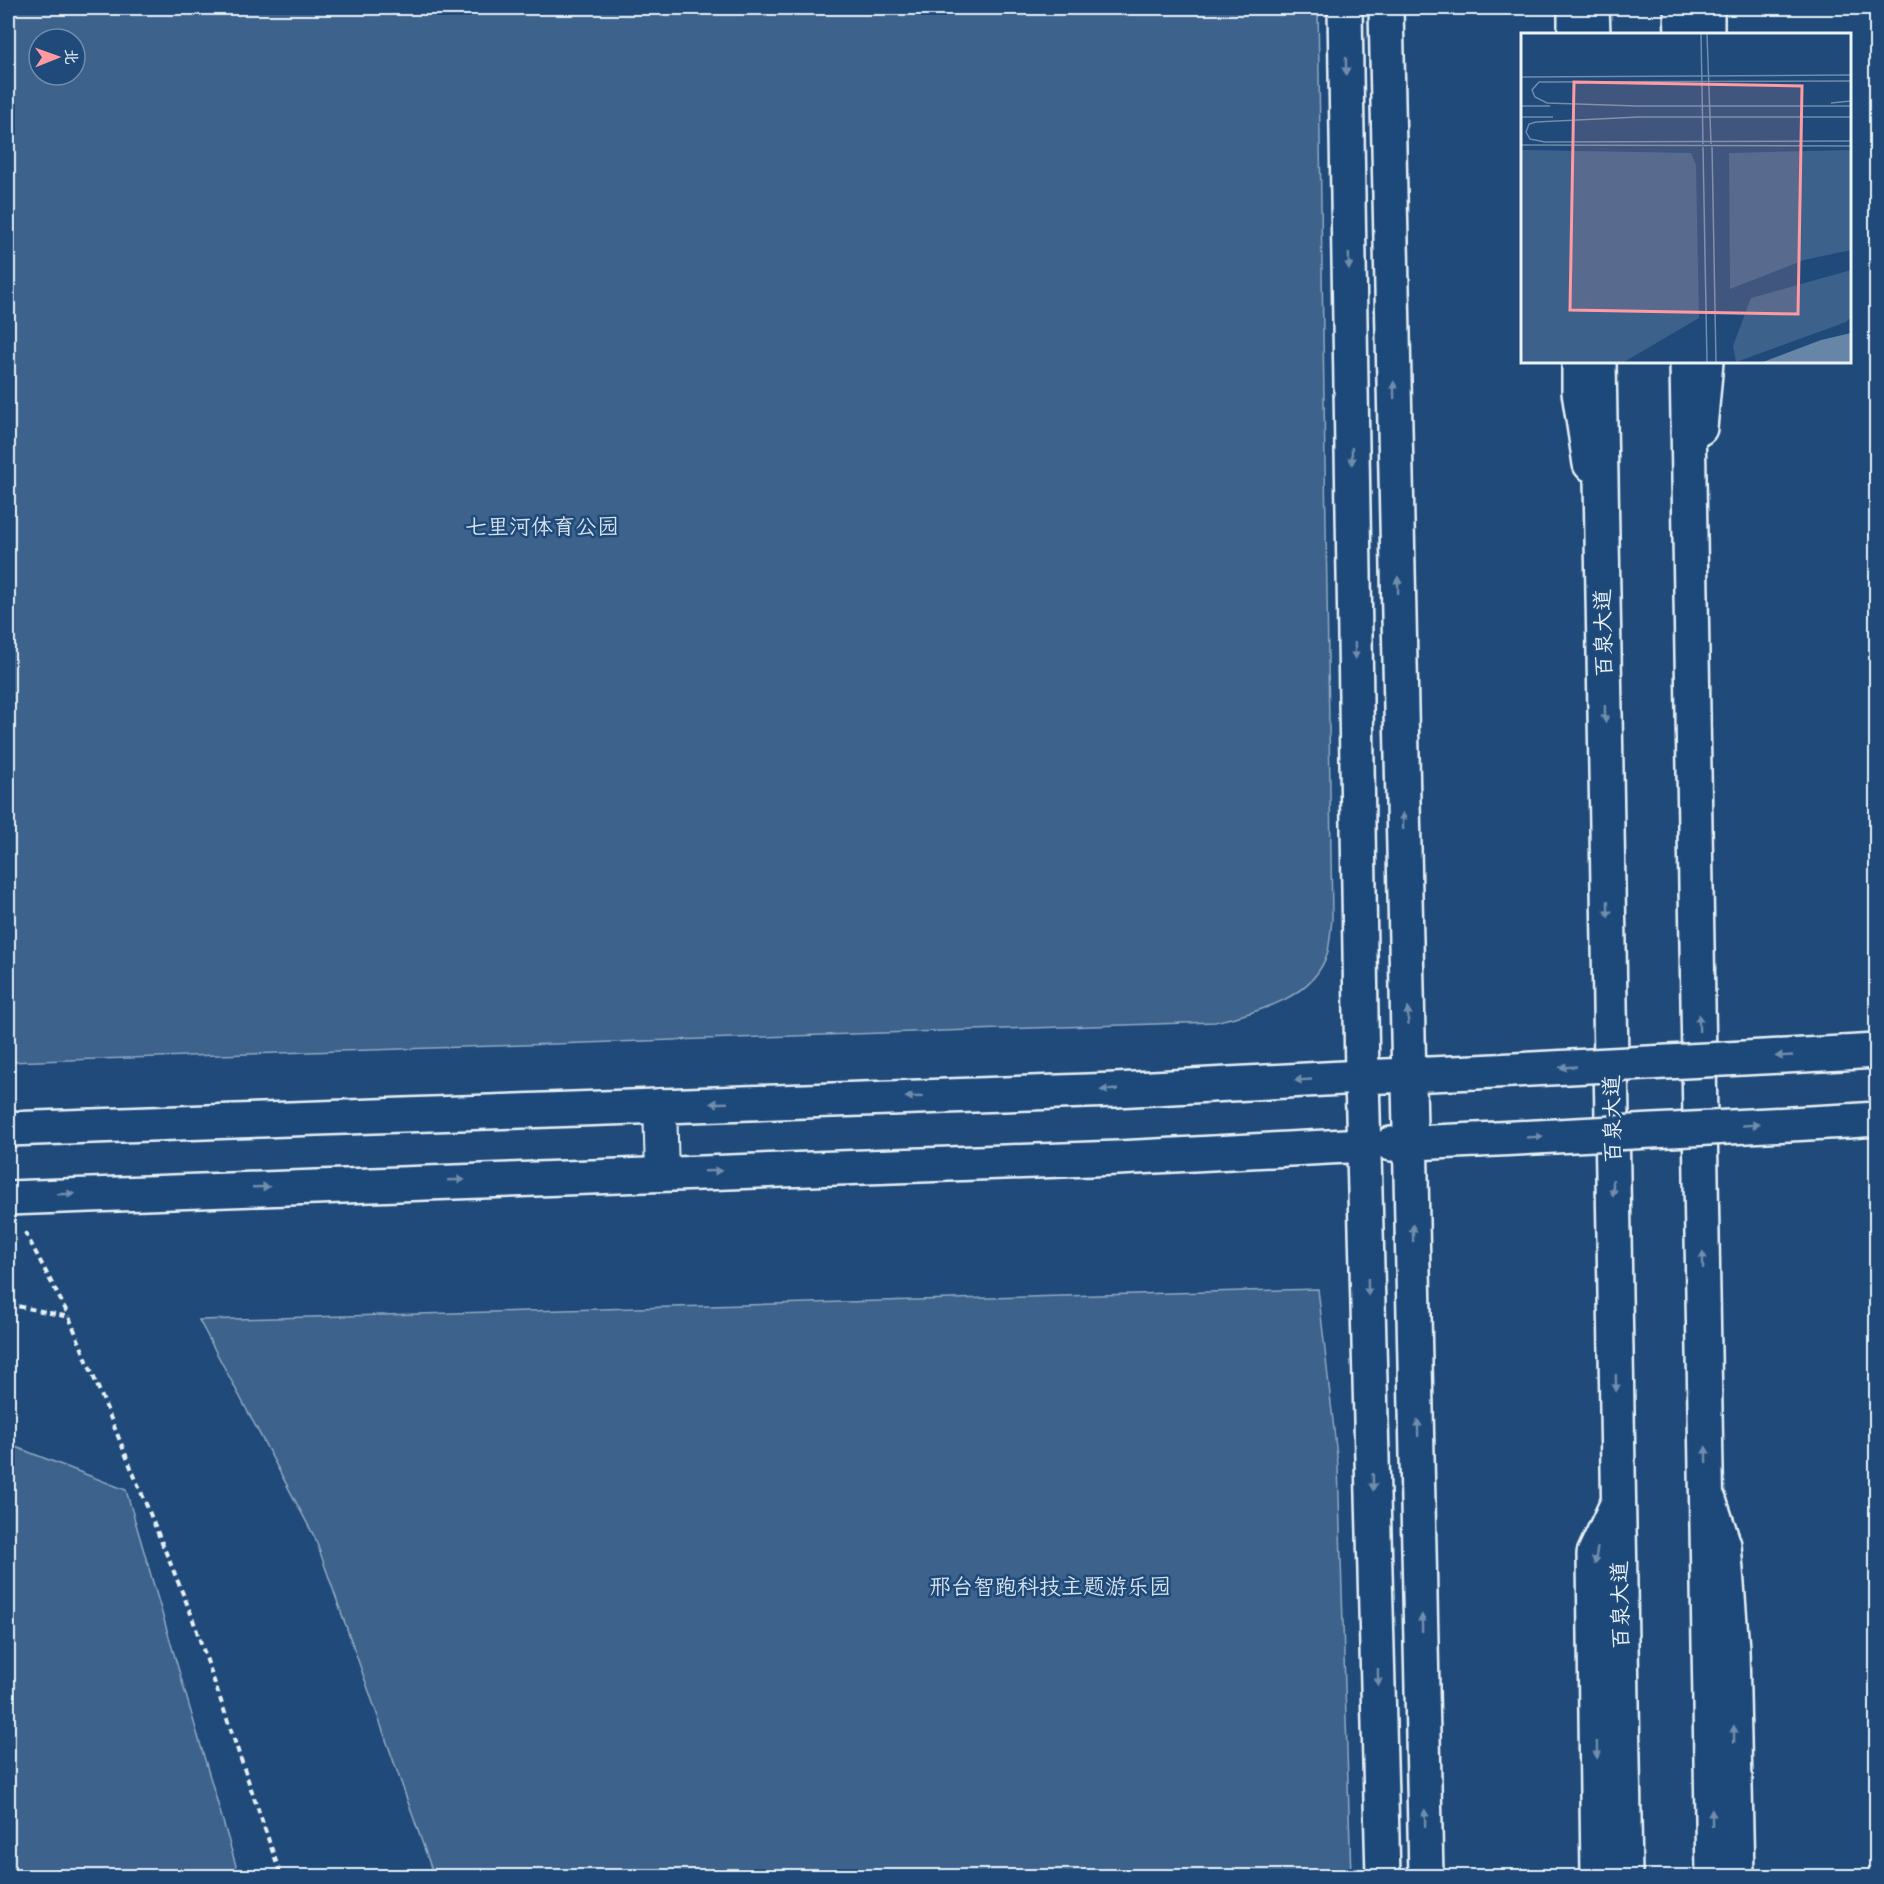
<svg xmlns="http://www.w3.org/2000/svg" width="1884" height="1884" viewBox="0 0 1884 1884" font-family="'Shantell Sans','LXGW WenKai TC',sans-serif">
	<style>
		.green { fill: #3c628c; stroke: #92aac2; stroke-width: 1.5; fill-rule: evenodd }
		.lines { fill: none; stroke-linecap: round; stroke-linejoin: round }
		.minor-casing { stroke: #e8f1f8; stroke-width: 36 }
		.tertiary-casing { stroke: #e8f1f8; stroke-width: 38 }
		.secondary-casing { stroke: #e8f1f8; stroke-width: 38 }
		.primary-casing { stroke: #e8f1f8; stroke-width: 38 }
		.path { stroke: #e8f1f8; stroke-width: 4; stroke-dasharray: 6 4.5; stroke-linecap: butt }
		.minor { stroke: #1f4a7a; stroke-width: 32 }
		.tertiary { stroke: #1f4a7a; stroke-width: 33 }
		.secondary { stroke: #1f4a7a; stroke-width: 33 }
		.primary { stroke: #1f4a7a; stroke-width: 33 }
		.secondary-bridge-casing { stroke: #e8f1f8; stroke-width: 38; stroke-linecap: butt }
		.secondary-bridge { stroke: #1f4a7a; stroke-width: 33 }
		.oneway { fill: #6f8dac }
		.labels { text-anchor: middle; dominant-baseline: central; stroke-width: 5; stroke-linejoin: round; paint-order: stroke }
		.park-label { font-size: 22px; fill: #d7e3ed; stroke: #1f4a7a }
		.street-label { font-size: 22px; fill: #e8f1f8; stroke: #1f4a7a }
		.inset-road { fill: none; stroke: #6f8dac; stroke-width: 1.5 }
		.view { fill: #ff9aa2; fill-opacity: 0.15; stroke: #ff9aa2; stroke-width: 3 }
		.inset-edge { fill: none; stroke: #e8f1f8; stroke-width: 3 }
	</style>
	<rect width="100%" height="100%" fill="#1f4a7a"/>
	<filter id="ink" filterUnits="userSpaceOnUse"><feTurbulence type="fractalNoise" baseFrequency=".0167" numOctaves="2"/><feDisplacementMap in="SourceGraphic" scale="12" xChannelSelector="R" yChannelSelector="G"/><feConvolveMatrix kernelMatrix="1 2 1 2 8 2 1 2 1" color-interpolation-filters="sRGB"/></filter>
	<g filter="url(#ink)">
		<path class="green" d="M8 8H1318L1332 919C1331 929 1330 941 1328 951 1315 999 1256 1012 1215 1022L8 1062ZM39 39H75V75H39Z
			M1318 1289 1338 1465 1351 1876H434L315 1538 199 1320Z
			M8 1444 126 1490 239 1876H8Z"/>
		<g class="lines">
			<defs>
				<path id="minor" d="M660 1105 662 1173"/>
				<path id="tertiary" d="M8 1129 1115 1090 1362 1077
					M8 1198 1118 1158 1365 1145"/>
				<path id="secondary" d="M1345 8 1362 1077 1383 1876
					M1386 8 1426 1876
					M1575 8V34
					M1707 8V34
					M1579 362V392L1590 464
					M1700 428 1706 362
					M1842 1053 1876 1051
					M1362 1077 1475 1072
					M1847 1121 1876 1119
					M1391 1144 1477 1140
					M1709 1500 1724 1545 1732 1649 1737 1876
					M1598 1876 1594 1554 1618 1502"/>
				<path id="primary" d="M1592 8 1593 34
					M1681 8 1682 34
					M1599 362 1625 1876
					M1687 362 1713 1876"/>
			</defs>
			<use href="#minor" class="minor-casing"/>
			<use href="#tertiary" class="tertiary-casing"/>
			<use href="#secondary" class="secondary-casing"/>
			<use href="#primary" class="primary-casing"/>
			<path class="path" d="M25 1232 69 1316
				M8 1304 69 1317 190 1611 281 1876"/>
			<use href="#minor" class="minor"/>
			<use href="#tertiary" class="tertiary"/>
			<use href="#secondary" class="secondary"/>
			<use href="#primary" class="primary"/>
			<defs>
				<path id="secondary-bridge" d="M1475 1072 1842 1053
					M1477 1140 1847 1121"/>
			</defs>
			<use href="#secondary-bridge" class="secondary-bridge-casing"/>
			<use href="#secondary-bridge" class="secondary-bridge"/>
		</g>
		<defs><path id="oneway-solid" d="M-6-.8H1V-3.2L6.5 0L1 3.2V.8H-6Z" transform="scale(1.5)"/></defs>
		<g class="oneway">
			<use href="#oneway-solid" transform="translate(1346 66) rotate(89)"/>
			<use href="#oneway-solid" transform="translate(1349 261) rotate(89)"/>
			<use href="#oneway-solid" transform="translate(1394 390) rotate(-91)"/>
			<use href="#oneway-solid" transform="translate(1352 456) rotate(89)"/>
			<use href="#oneway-solid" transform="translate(1398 585) rotate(-91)"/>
			<use href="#oneway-solid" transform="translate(1355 651) rotate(89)"/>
			<use href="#oneway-solid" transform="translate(1605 714) rotate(89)"/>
			<use href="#oneway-solid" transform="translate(1403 821) rotate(-91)"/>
			<use href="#oneway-solid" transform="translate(1608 909) rotate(89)"/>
			<use href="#oneway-solid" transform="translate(1408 1016) rotate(-91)"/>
			<use href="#oneway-solid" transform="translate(1699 1023) rotate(-91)"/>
			<use href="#oneway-solid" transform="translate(1784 1056) rotate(177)"/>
			<use href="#oneway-solid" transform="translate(1568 1067) rotate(177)"/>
			<use href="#oneway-solid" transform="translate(1303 1080) rotate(177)"/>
			<use href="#oneway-solid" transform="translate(1109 1090) rotate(178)"/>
			<use href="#oneway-solid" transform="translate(914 1097) rotate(178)"/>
			<use href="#oneway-solid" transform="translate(719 1103) rotate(178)"/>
			<use href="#oneway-solid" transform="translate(1751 1125) rotate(-3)"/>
			<use href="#oneway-solid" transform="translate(1535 1137) rotate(-3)"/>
			<use href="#oneway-solid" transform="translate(713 1171) rotate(-2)"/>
			<use href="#oneway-solid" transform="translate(456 1180) rotate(-2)"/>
			<use href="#oneway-solid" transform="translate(261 1187) rotate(-2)"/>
			<use href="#oneway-solid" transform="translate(1613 1188) rotate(89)"/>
			<use href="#oneway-solid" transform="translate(66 1194) rotate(-2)"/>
			<use href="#oneway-solid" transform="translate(1413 1233) rotate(-91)"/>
			<use href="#oneway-solid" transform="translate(1703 1260) rotate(-91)"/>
			<use href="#oneway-solid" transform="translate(1368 1287) rotate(89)"/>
			<use href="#oneway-solid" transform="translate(1616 1383) rotate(89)"/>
			<use href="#oneway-solid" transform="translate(1418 1428) rotate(-91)"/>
			<use href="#oneway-solid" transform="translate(1706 1455) rotate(-91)"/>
			<use href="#oneway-solid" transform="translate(1373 1482) rotate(89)"/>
			<use href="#oneway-solid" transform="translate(1596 1556) rotate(100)"/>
			<use href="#oneway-solid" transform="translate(1422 1623) rotate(-91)"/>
			<use href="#oneway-solid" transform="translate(1378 1677) rotate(89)"/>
			<use href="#oneway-solid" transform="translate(1734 1734) rotate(-91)"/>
			<use href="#oneway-solid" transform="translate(1597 1750) rotate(89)"/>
			<use href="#oneway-solid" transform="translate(1425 1818) rotate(-91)"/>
			<use href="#oneway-solid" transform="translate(1712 1818) rotate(-91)"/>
		</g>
	</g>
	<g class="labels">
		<g class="park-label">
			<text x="542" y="526">七里河体育公园</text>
			<text x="1050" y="1586">邢台智跑科技主题游乐园</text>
		</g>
		<g class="street-label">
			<text transform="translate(1603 633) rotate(-91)">百泉大道</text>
			<text transform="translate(1612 1119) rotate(-91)">百泉大道</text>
			<text transform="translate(1620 1605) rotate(-91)">百泉大道</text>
		</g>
	</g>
	<g transform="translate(1521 33)">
		<rect width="330" height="330" fill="#1f4a7a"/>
		<path d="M0 117 170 120 175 132 178 285 103 329H0ZM330 117V217L283 227 209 256 208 120ZM330 237V284L325 289 215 329 212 313 230 265Z" fill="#3c628c"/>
		<path d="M330 300V329H242L300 307Z" fill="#6685a7"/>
		<path class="inset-road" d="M180 1 182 111M186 1 190 111M0 44 330 42M310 70 330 68M0 73H29M115 73H330M116 73 26 70 14 64 11 57 18 49 330 48M0 84H32M115 84H330M118 84 15 89 8 91 5 99 9 106 24 109 330 108M0 112 330 113M182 114 186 329M191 114 195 329"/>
		<path class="view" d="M53 49 281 53 277 281 49 277Z"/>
		<rect width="330" height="330" class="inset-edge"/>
	</g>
	<rect width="1884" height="1884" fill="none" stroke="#1f4a7a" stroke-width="30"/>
	<rect x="15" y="15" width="1854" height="1854" fill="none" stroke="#e8f1f8" stroke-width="2" filter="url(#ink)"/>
	<g transform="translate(57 57) rotate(89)"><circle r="28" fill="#1f4a7a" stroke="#6f8dac" stroke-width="1.5"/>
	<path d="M0-4.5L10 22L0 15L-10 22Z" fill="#ff9aa2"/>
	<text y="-9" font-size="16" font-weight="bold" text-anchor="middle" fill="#e8f1f8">北</text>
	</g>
</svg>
